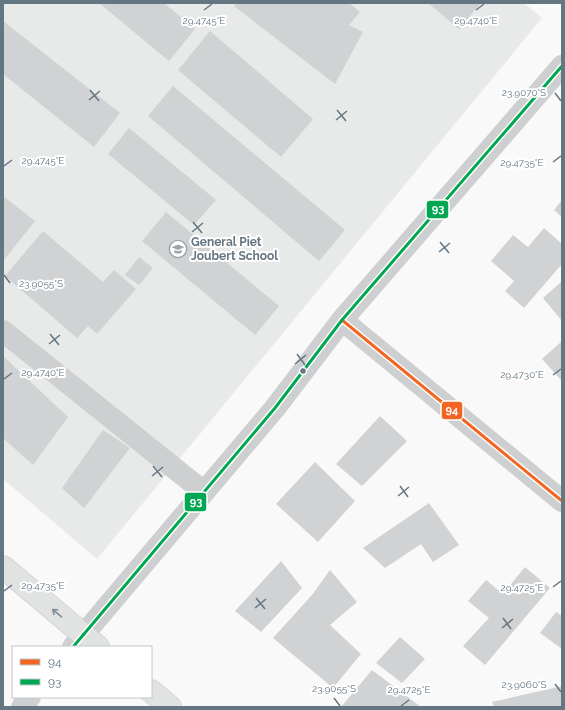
<svg xmlns="http://www.w3.org/2000/svg" width="565" height="710" viewBox="0 0 565 710" font-family="Raleway,sans-serif">
	<style>
		.built { fill: #e8e9e9 }
		.building { fill: #d0d2d3 }
		.lines { fill: none; stroke-linecap: round; stroke-linejoin: round }
		.major-casing { stroke: #d5d6d7; stroke-width: 24 }
		.minor { stroke: #cecfd0; stroke-width: 22 }
		.major { stroke: #e1e2e2; stroke-width: 22 }
		.bus-1-casing { stroke: #fff; stroke-width: 6 }
		.bus-2-casing { stroke: #fff; stroke-width: 6 }
		.bus-1 { stroke: #f26522; stroke-width: 3 }
		.bus-2 { stroke: #00a651; stroke-width: 3 }
		.oneway { stroke: #7e8c96 }
		.ticks { fill: none; stroke: #657683; stroke-width: 1.5 }
		.bus-dot { fill: #657683; stroke: #fff; stroke-width: 1.5 }
		.labels { text-anchor: middle; dominant-baseline: central; stroke-width: 4; stroke-linejoin: round; paint-order: stroke }
		.poi-label { font-size: 12px; font-weight: bold; fill: #657683; stroke: #fff; text-anchor: start }
		.ticks-label { font-size: 10px; text-anchor: middle; fill: #657683; stroke: #fff; stroke-width: 4; stroke-linejoin: round; paint-order: stroke }
		.line-badge { stroke: #fff; stroke-width: 1.5 }
		.badge-label { font-size: 11px; text-anchor: middle; font-weight: bold; fill: #fff }
	</style>
	<rect width="100%" height="100%" fill="#f9f9f9"/>
	<path class="built" d="M3 3H524L542 18 97 559 3 479Z"/>
	<path class="building" d="M99 3H164L195 29 169 61Z
		M236 3H349L360 12 349 25 363 32 335 84 234 6Z
		M428 3H481L459 29Z
		M3 21 120 113 94 147 3 74Z
		M210 31 313 119 281 157 178 70Z
		M173 86 345 230 319 261 148 116Z
		M129 128 216 200 194 225 108 154Z
		M3 196 35 221 3 261Z
		M562 200V217L554 210Z
		M166 212 279 306 255 335 142 241Z
		M544 228 562 244V264L524 308 505 291 514 281 491 261 513 235 528 247Z
		M43 231 103 282 114 270 136 289 97 334 88 326 77 338 5 276Z
		M139 257 153 268 139 285 125 275Z
		M561 282 562 283V321L543 298Z
		M562 341V381L542 359Z
		M3 356 68 417 33 465 3 438Z
		M380 416 407 441 362 486 336 464Z
		M103 430 130 448 84 508 62 488Z
		M315 462 355 501 318 542 276 504Z
		M429 503 459 545 433 562 421 544 385 568 363 548Z
		M281 561 302 588 261 632 235 611Z
		M525 567 550 588 485 665 463 646 489 618 468 601 486 580 503 594Z
		M330 570 357 602 330 625 361 654 333 688 273 638 312 595Z
		M556 612 562 616V649L540 633Z
		M400 637 425 659 402 683 376 663Z
		M372 670 421 707H341Z
		M562 686V707H494L492 702Z"/>
	<g class="lines">
		<defs>
			<path id="major" d="M3 567 98 647
				M151 691 170 707"/>
		</defs>
		<use href="#major" class="major-casing"/>
		<path class="minor" d="M342 320 562 501
			M3 331 204 492
			M73 647 275 408 342 320 562 66
			M22 707 30 697"/>
		<use href="#major" class="major"/>
		<defs>
			<path id="bus-1" d="M342 320 562 501"/>
			<path id="bus-2" d="M73 647 275 408 342 320 562 66"/>
		</defs>
		<use href="#bus-1" class="bus-1-casing"/>
		<use href="#bus-2" class="bus-2-casing"/>
		<use href="#bus-1" class="bus-1"/>
		<use href="#bus-2" class="bus-2"/>
	</g>
	<defs><path id="oneway-shaft" d="M-6 0H5M1.5-3L5.5 0L1.5 3" fill="none" stroke-width="1.6" stroke-linecap="round" stroke-linejoin="round"/></defs>
	<use class="oneway" href="#oneway-shaft" transform="translate(57 613) rotate(-140)"/>
	<path class="ticks" d="M204 10 212 4M476 10 484 4M90 90 99 101M555 93 561 101M89 100 100 91M337 110 346 121M336 120 347 111M553 162 561 156M4 166 12 160M193 222 202 233M192 232 203 223M440 242 449 253M439 252 450 243M4 275 10 283M50 334 59 345M49 344 60 335M297 354 305 365M295 364 306 355M553 375 561 369M4 379 12 373M153 466 162 477M152 476 163 467M400 486 408 497M398 496 409 487M553 587 561 581M4 591 12 585M256 598 265 609M255 608 266 599M503 618 511 629M502 628 513 619M555 684 561 692M334 698 340 706M401 706 409 700"/>
	<defs>
		<symbol id="school-ring" viewBox="-11 -11 22 22"><circle r="9.5" fill="#fff" stroke="#99a4ac" stroke-width="1.5"/><path d="M0-5L7-2L0 1L-7-2ZM-4 1L0 2.5L4 1V4Q0 6-4 4Z" fill="#99a4ac"/></symbol>
	</defs>
	<g fill-rule="evenodd">
		<use href="#school-ring" x="168" y="239" width="20" height="20"/>
	</g>
	<circle class="bus-dot" cx="303" cy="371" r="3.5"/>
	<g class="labels">
		<g class="poi-label">
			<text x="191" y="242">General Piet<tspan x="191" dy="14">Joubert School</tspan></text>
		</g>
	</g>
	<g class="ticks-label">
		<text x="204" y="24">29.4745°E</text>
		<text x="476" y="24">29.4740°E</text>
		<text x="524" y="96">23.9070°S</text>
		<text x="43" y="164">29.4745°E</text>
		<text x="522" y="166">29.4735°E</text>
		<text x="41" y="287">23.9055°S</text>
		<text x="43" y="376">29.4740°E</text>
		<text x="522" y="378">29.4730°E</text>
		<text x="43" y="589">29.4735°E</text>
		<text x="522" y="591">29.4725°E</text>
		<text x="524" y="688">23.9060°S</text>
		<text x="334" y="692">23.9055°S</text>
		<text x="409" y="693">29.4725°E</text>
	</g>
	<g class="line-badge">
		<rect x="426" y="200" width="23" height="19" rx="4" fill="#00a651"/>
		<rect x="441" y="401" width="22" height="19" rx="4" fill="#f26522"/>
		<rect x="184" y="492" width="23" height="20" rx="4" fill="#00a651"/>
	</g>
	<g class="badge-label">
		<text x="438" y="213">93</text>
		<text x="452" y="414">94</text>
		<text x="196" y="506">93</text>
	</g>
	<rect width="565" height="710" fill="none" stroke="#657683" stroke-width="8"/>
	<rect x="12" y="646" width="140" height="52" fill="#ffffff" stroke="#c1c8cd"/>
	<rect x="20" y="659" width="20" height="6" fill="#f26522" stroke="#c1c8cd"/>
	<text x="48" y="666" font-size="12" fill="#657683">94</text>
	<rect x="20" y="679" width="20" height="6" fill="#00a651" stroke="#c1c8cd"/>
	<text x="48" y="686" font-size="12" fill="#657683">93</text>
</svg>
